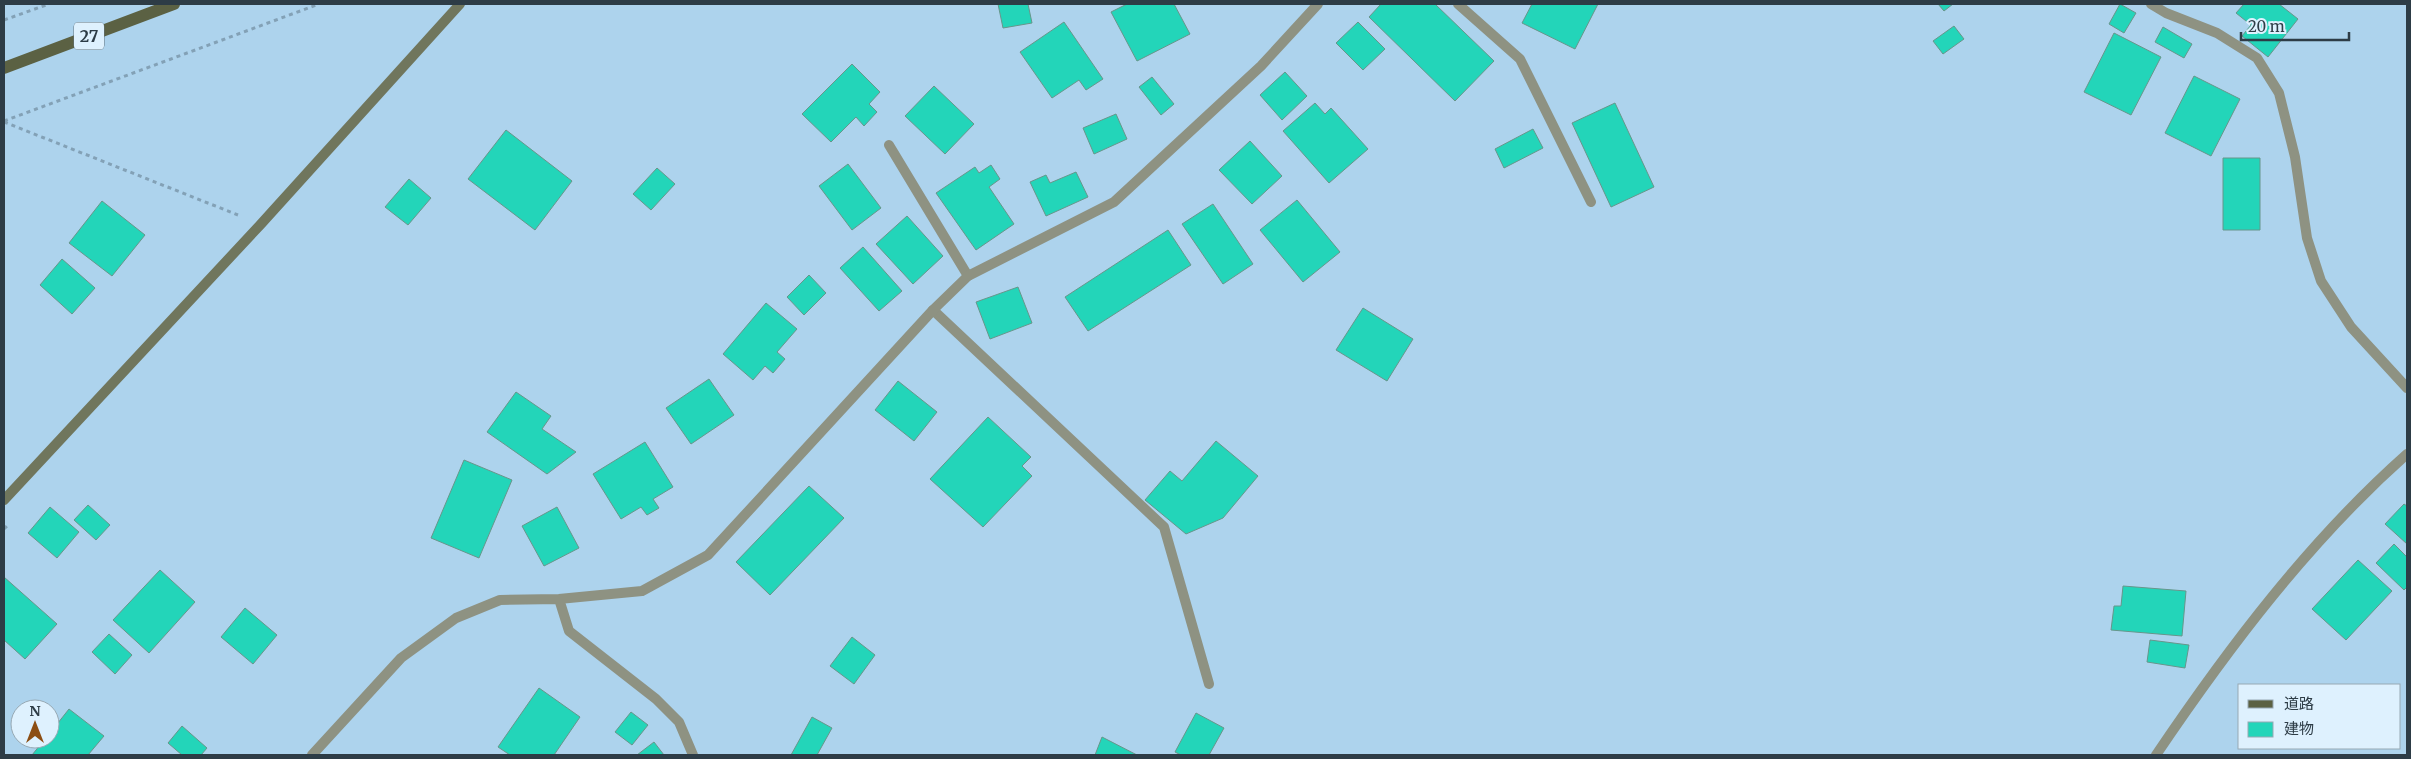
<svg xmlns="http://www.w3.org/2000/svg" width="2411" height="759" viewBox="0 0 2411 759" font-family="Merriweather,'Noto Sans JP',serif">
	<style>
		.building { fill: #23d5b9; stroke: #67968b }
		.lines { fill: none; stroke-linecap: round; stroke-linejoin: round }
		.path { stroke: #83a1b6; stroke-width: 3; stroke-dasharray: 4 4; stroke-linecap: butt }
		.lane { stroke: #8e9282; stroke-width: 10 }
		.street { stroke: #8e9282; stroke-width: 10 }
		.secondary { stroke: #70765d; stroke-width: 10 }
		.primary { stroke: #5b6143; stroke-width: 12 }
		.labels { text-anchor: middle; dominant-baseline: central; stroke-width: 5; stroke-linejoin: round; paint-order: stroke }
		.shield { fill: #def1fe; stroke: #62727d; stroke-width: 1 }
		.shield-label { font-size: 16px; font-weight: bold; fill: #2d3c46 }
	</style>
	<rect width="100%" height="100%" fill="#add3ed"/>
	<path class="building" d="M998 4H1028L1032 23 1003 28Z
		M1127 4H1174L1190 34 1137 61 1111 12Z
		M1381 4H1435L1494 61 1455 101 1369 17Z
		M1532 4H1598L1575 49 1522 23Z
		M1938 4H1953L1944 11Z
		M2120 4 2136 13 2124 33 2109 24Z
		M2244 4H2279L2298 19 2268 57 2242 36 2251 25 2236 13Z
		M1064 22 1103 79 1086 90 1079 80 1052 98 1020 52Z
		M1358 22 1385 49 1363 70 1336 43Z
		M1954 26 1964 39 1943 54 1933 41Z
		M2163 27 2192 44 2184 58 2155 42Z
		M2114 33 2161 57 2131 115 2084 92Z
		M852 64 880 92 869 104 877 112 864 126 856 117 831 142 802 114Z
		M1285 72 1307 96 1282 120 1260 95Z
		M2194 76 2240 99 2211 156 2165 133Z
		M1152 77 1174 104 1161 115 1139 87Z
		M934 86 974 124 945 154 905 116Z
		M1315 103 1325 114 1331 108 1368 149 1329 183 1283 131Z
		M1615 103 1654 187 1611 207 1572 123Z
		M1116 114 1127 139 1094 154 1083 128Z
		M1533 129 1543 148 1504 168 1495 149Z
		M506 130 572 181 535 230 468 179Z
		M1250 141 1282 176 1252 204 1219 170Z
		M2223 158H2260V230H2223Z
		M848 164 881 208 852 230 819 186Z
		M991 165 1000 179 989 187 1014 224 976 250 936 193 975 167 979 173Z
		M657 168 675 184 651 210 633 194Z
		M1076 172 1088 197 1046 216 1030 182 1046 175 1050 183Z
		M409 179 431 198 408 225 385 207Z
		M1297 200 1340 252 1303 282 1260 230Z
		M102 201 145 235 112 276 69 243Z
		M1213 204 1253 264 1223 284 1182 224Z
		M907 216 943 256 913 284 876 244Z
		M1168 230 1191 265 1088 331 1065 297Z
		M863 247 902 291 879 311 840 268Z
		M62 259 95 288 72 314 40 285Z
		M809 275 826 293 804 315 787 297Z
		M1018 287 1032 323 990 339 976 302Z
		M766 303 797 329 777 352 785 359 773 373 765 366 753 380 723 354Z
		M1363 308 1413 339 1387 381 1336 350Z
		M709 379 734 415 691 444 666 408Z
		M898 381 937 412 914 441 875 410Z
		M516 392 551 416 542 429 576 452 547 474 487 432Z
		M988 417 1031 457 1022 466 1032 476 983 527 930 479Z
		M1216 441 1258 476 1223 518 1186 534 1145 500 1170 471 1182 481Z
		M645 442 673 487 653 499 659 508 647 515 641 507 621 519 593 474Z
		M464 460 512 480 479 558 431 538Z
		M809 486 844 518 770 595 736 562Z
		M2404 504 2407 506V544L2385 524Z
		M88 505 110 525 96 540 74 520Z
		M50 507 79 532 57 558 28 533Z
		M557 507 579 548 544 566 522 526Z
		M2394 544 2407 557V587L2404 590 2376 563Z
		M2358 560 2392 591 2346 640 2312 609Z
		M160 570 195 602 149 653 113 620Z
		M4 577 57 624 25 659 4 640Z
		M2123 586 2186 591 2182 636 2111 630 2114 606H2121Z
		M245 608 277 635 253 664 221 637Z
		M109 634 132 655 115 674 92 652Z
		M852 637 875 655 854 684 830 666Z
		M2150 640 2189 645 2185 668 2147 662Z
		M539 688 580 717 554 755H510L498 747Z
		M69 709 104 736 88 755H32L45 739H50V733Z
		M631 712 648 725 632 745 615 732Z
		M1196 713 1224 728 1209 755H1181L1175 752Z
		M812 717 832 728 817 755H791Z
		M182 726 207 748 201 755H182L168 743Z
		M1102 737 1137 755H1095Z
		M654 742 664 755H637Z"/>
	<g class="lines">
		<path class="path" d="M4 20 49 4
			M4 121 319 4
			M4 122 238 215
			M4 529 9 524"/>
		<path class="lane" d="M1458 4 1520 59 1591 202
			M889 145 968 276
			M933 310 1164 527 1209 684"/>
		<path class="street" d="M2151 4 2166 13 2217 33 2257 58 2279 93 2295 157 2307 238 2321 281 2351 327 2407 388
			M559 599 569 631 656 699 679 722 693 755
			M312 755 401 658 456 618 500 600 559 599 642 591 708 555 933 310 968 276 1114 202 1261 66 1318 4
			M2156 755C2229 647 2309 541 2407 454"/>
		<path class="secondary" d="M4 500 261 224 460 4"/>
		<path class="primary" d="M4 68 174 4"/>
	</g>
	<g class="labels">
		<rect class="shield" x="74" y="22.5" width="30" height="27" rx="4"/>
		<g class="shield-label">
			<text x="89" y="36">27</text>
		</g>
	</g>
	<rect width="2411" height="759" fill="none" stroke="#2d3c46" stroke-width="10"/>
	<rect x="2238" y="684" width="162" height="65" fill="#def1fe" stroke="#97a9b4"/>
	<rect x="2248" y="700" width="25" height="8" fill="#5b6143" stroke="#97a9b4"/>
	<text x="2284" y="709" font-size="15" fill="#2d3c46">道路</text>
	<rect x="2248" y="722" width="25" height="15" fill="#23d5b9" stroke="#97a9b4"/>
	<text x="2284" y="734" font-size="15" fill="#2d3c46">建物</text>
	<g transform="translate(35 724)"><circle r="24" fill="#def1fe" stroke="#97a9b4"/>
	<path d="M0-4L9 19L0 12L-9 19Z" fill="#8c4e13"/>
	<text y="-8" font-size="14" font-weight="bold" text-anchor="middle" fill="#2d3c46">N</text>
	</g>
	<path d="M2241 32v8h108v-8" fill="none" stroke="#2d3c46" stroke-width="2.5"/>
	<text x="2248" y="32" font-size="15" fill="#2d3c46" stroke="#def1fe" stroke-width="4" paint-order="stroke">20 m</text>
</svg>
